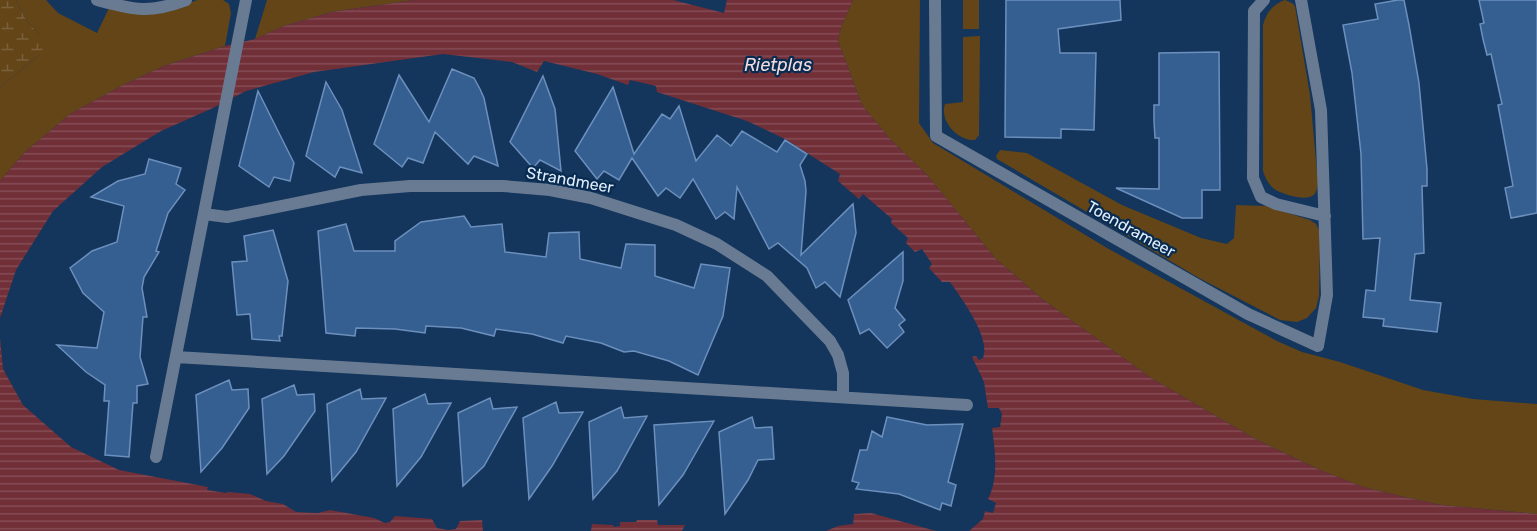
<svg xmlns="http://www.w3.org/2000/svg" width="1537" height="531" viewBox="0 0 1537 531" font-family="Rubik,sans-serif">
	<style>
		.green { fill: #634518 }
		.wetland { fill: url(#wetland-marsh) }
		.water { fill: url(#water-rules) }
		.building { fill: #355f90; stroke: #6c90bd; stroke-width: 1.5 }
		.lines { fill: none; stroke-linecap: round; stroke-linejoin: round }
		.street { stroke: #687b92; stroke-width: 12 }
		.labels { text-anchor: middle; dominant-baseline: central; stroke-width: 4.5; stroke-linejoin: round; paint-order: stroke }
		.street-label { font-size: 16px; fill: #e2eefd; stroke: #082b51 }
		.water-label { font-size: 18px; font-style: italic; fill: #f2dbdd; stroke: #082b51 }
	</style>
	<defs>
		<pattern id="wetland-marsh" width="20" height="14" patternUnits="userSpaceOnUse" patternTransform="scale(1.5)"><rect width="20" height="14" fill="#634518"/><path d="M1 5h8M5 5V1M11 12h8M15 12V8" fill="none" stroke="#79603a"/></pattern>
		<pattern id="water-rules" width="6" height="5" patternUnits="userSpaceOnUse" patternTransform="scale(1.5)"><rect width="6" height="5" fill="#712f38"/><path d="M0 2.5h6" fill="none" stroke="#854d56"/></pattern>
	</defs>
	<rect width="100%" height="100%" fill="#14355c"/>
	<path class="green" d="M16 0H46L58 13 97 33 109 8H177L197 0H223L229 4 231 13 225 46 164 66 125 84 70 114 24 153 0 181V87L39 55 42 38 26 20Z
		M267 0H414L332 12 284 26 255 39Z
		M853 0H920L919 123 933 143 1107 248 1277 341 1302 352 1340 362 1423 390 1473 399 1537 404V514L1441 505 1404 497 1363 487 1320 470 1255 439 1151 378 1042 299 995 258 928 176 890 139 862 105 838 41 841 27Z
		M963 0H979V29H963Z
		M1285 0 1292 3 1295 6 1310 95 1318 183C1317 188 1317 194 1312 196 1304 201 1280 194 1273 188 1268 183 1265 178 1263 171V25C1266 13 1273 4 1285 0Z
		M980 36 979 135 975 140C958 141 939 121 945 104L963 102V37Z
		M1000 150 1027 153 1122 205 1201 238 1227 244 1234 238 1236 205 1266 206 1310 220 1316 224 1320 232 1319 296 1316 308 1307 318 1297 322 1280 320 1199 278 997 159 996 156Z"/>
	<path class="wetland" d="M0 0H16L26 20 42 38 45 46 39 55 0 87Z"/>
	<path class="water" d="M414 0H673L724 13 727 0H853L841 27 838 41 862 105 890 139 928 176 995 258 1042 299 1151 378 1255 439 1320 470 1363 487 1404 497 1441 505 1537 514V531H969L983 519 985 511 993 513 996 503 988 499C999 478 995 451 992 428L1000 427 1002 414 999 408H988L984 382 972 357 976 356 979 360 983 358C991 338 962 299 950 282H942L929 268 932 264 922 249 915 252 906 243 908 238 891 223 892 219 863 194 859 199 838 181 840 174 785 139 747 121 657 92 656 86 630 80 628 85 597 74 544 61 537 72 512 62 443 54 314 72 246 91 213 108 161 131 102 167 53 211 16 270 0 318V181L24 153 70 114 125 84 164 66 225 46 255 39 284 26 332 12Z
		M0 338 3 369 23 405 71 447 119 470 208 487 207 490 226 493 228 492 250 494 266 501 283 504 296 512 318 513 330 510 374 518 385 523 390 522 395 516 432 519 437 528 448 530 456 529 460 521 482 520 483 531H0Z
		M871 513 936 531H826L838 526 853 524 854 514Z
		M637 520H657L658 525H685L682 531H591L592 524 613 525 614 527 620 526V522H636Z"/>
	<path class="building" d="M1006 0H1120L1121 20 1058 29 1060 53H1096L1094 130 1061 129V138L1005 137Z
		M1398 0H1404L1409 25 1419 83 1427 169V186H1422L1424 253 1415 254 1410 300 1441 303 1437 332 1383 326 1384 319 1363 317 1366 290 1375 291 1380 238 1363 239 1361 154 1352 73 1343 25 1378 19 1375 4Z
		M1479 0H1537V213L1511 218 1505 188 1513 186 1498 105 1502 104 1491 54 1487 55 1483 39 1480 24 1484 23Z
		M1219 52 1220 190H1202V218H1182L1116 188 1159 189V138H1155L1154 121V105H1159V53Z
		M452 69 474 78 480 89 484 98 498 166 474 156 468 164 435 132 423 163 408 158 402 167 374 144 399 75 429 122Z
		M543 76 555 109 561 171 540 160 533 168 510 142Z
		M326 82 342 110 362 173 340 167 335 177 306 156Z
		M613 87 634 154 662 114 670 119 679 106 696 161 717 135 731 146 742 131 777 152 785 140 807 154 800 165 805 181 806 191 801 255 853 204 856 233 840 297 825 282 816 288 807 268 778 243 769 249 737 187 734 219 725 212 716 219 693 179 680 198 666 188 658 196 632 158 619 180 604 171 597 179 575 151Z
		M258 91 294 163 290 181 274 177 269 187 239 166Z
		M149 159 181 168 176 184 185 190 168 213 156 251 159 252 144 277 142 288 147 317H143L140 357 148 384 137 386V403H133L129 457 105 455 109 401H104L105 385 86 372 57 345 97 348 104 312 83 293 70 268 92 251 117 242 124 206 91 197 118 181 145 174Z
		M464 216 471 227 502 224 505 252 546 257 549 233 579 232 580 259 621 268 626 244 655 245V276L694 288 701 264 730 268 723 316 698 375 669 361 634 351 624 352 601 343 566 336 563 343 532 334 496 329 494 336 461 328 426 326 425 333 395 329 356 328 355 336 326 333 318 231 346 224 354 251H395V241L421 222Z
		M273 230 288 281 282 336H279L280 341 252 339 250 314 237 315 232 262 247 261 244 236Z
		M903 252V281L895 308 905 320 899 325 904 332 887 348 869 329 860 334 848 300Z
		M229 380 232 390 248 389 249 408 222 448 201 472 196 395Z
		M294 385 297 395 314 394 315 411 284 456 267 474 262 399Z
		M360 389 362 399 386 398 356 452 332 481 327 404Z
		M425 394 428 404 451 403 421 457 397 486 393 409Z
		M490 398 493 409 517 407 484 466 463 486 458 413Z
		M556 402 559 413 583 412 552 466 529 499 523 418Z
		M621 407 624 418 647 416 617 471 593 499 589 422Z
		M752 417 755 428 772 427 774 459 758 460 748 480 725 514 719 432Z
		M887 417 927 425 963 424 948 482 956 485 951 506 942 503 940 510 899 494 856 489 859 483 852 481 860 450H867L872 431 882 437Z
		M714 421 683 475 659 505 654 425Z"/>
	<g class="lines">
		<path class="street" d="M97 0C135 10 148 14 186 0
			M935 0 936 136 1248 314 1318 346 1327 295 1321 110 1301 0
			M1264 0 1254 11 1253 178 1261 197 1276 204 1325 216
			M204 214 227 217 361 190 410 186H503L550 190 591 198 676 225 717 244 767 276 830 341 838 355 843 373V397
			M176 357 967 405
			M156 457 246 0"/>
	</g>
	<g class="labels">
		<g class="street-label">
			<text transform="translate(570 180) rotate(10)">Strandmeer</text>
			<text transform="translate(1131 229) rotate(29)">Toendrameer</text>
		</g>
		<g class="water-label">
			<text x="778" y="65">Rietplas</text>
		</g>
	</g>
</svg>
